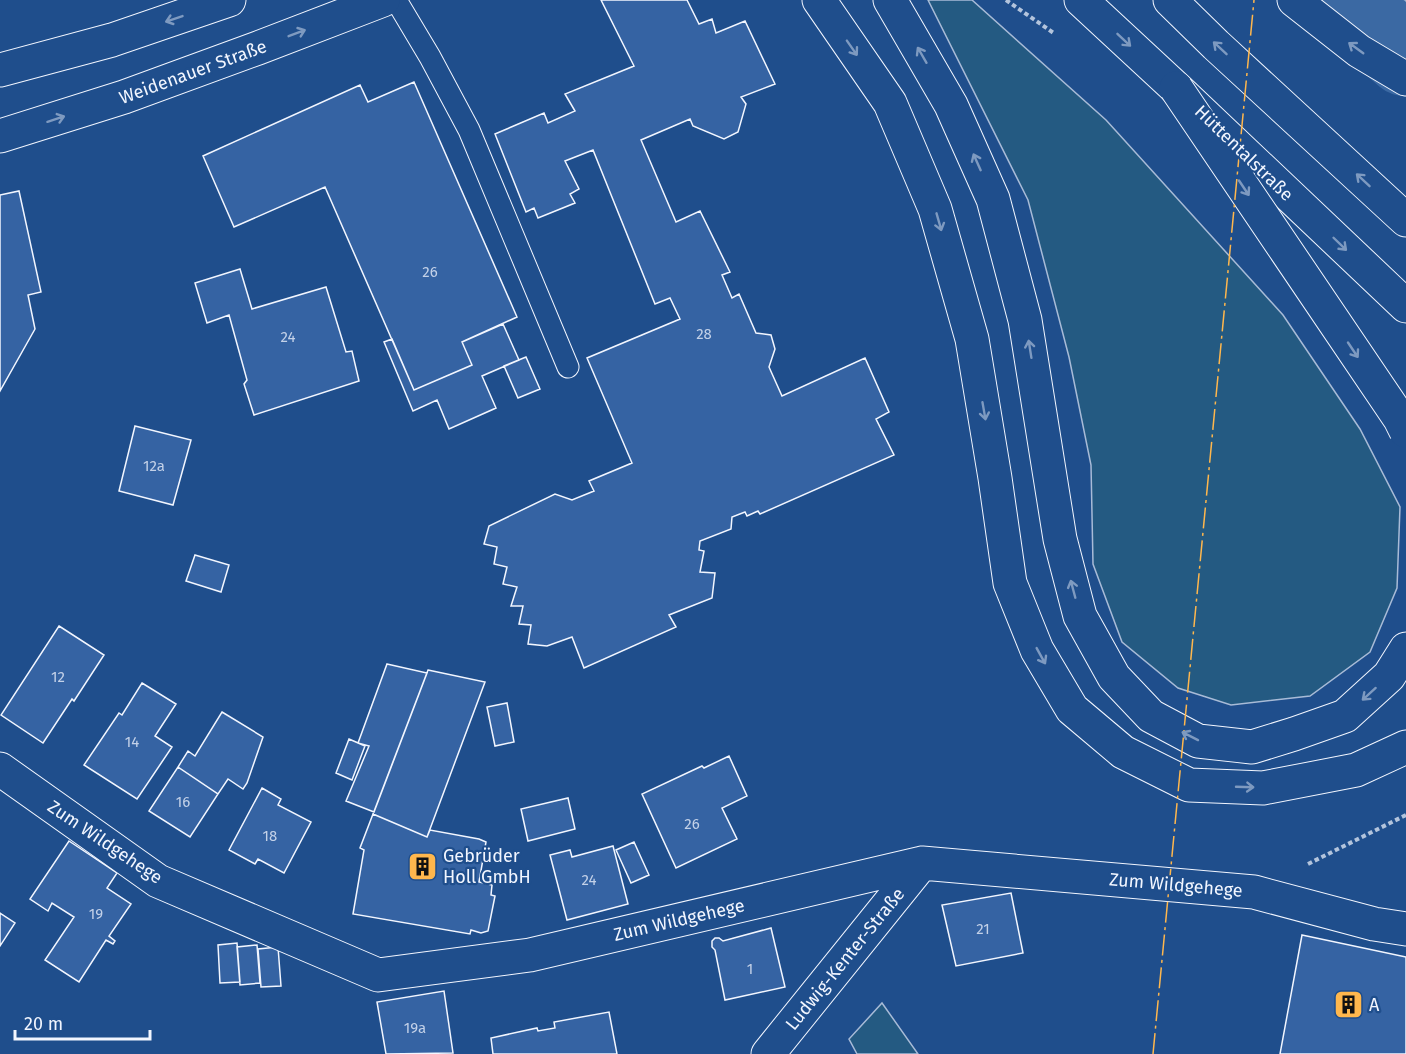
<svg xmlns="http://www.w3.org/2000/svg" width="1406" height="1054" viewBox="0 0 1406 1054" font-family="'Fira Sans',sans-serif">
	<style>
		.green { fill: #245a82; stroke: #a8bbd7; stroke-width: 1.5 }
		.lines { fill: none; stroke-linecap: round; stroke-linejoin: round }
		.river { stroke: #3b69a3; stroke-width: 81 }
		.building { fill: #3563a3; stroke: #f2f6ff; stroke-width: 1.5 }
		.service-casing { stroke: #f2f6ff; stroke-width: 23 }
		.minor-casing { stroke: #f2f6ff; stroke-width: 35 }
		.secondary-casing { stroke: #f2f6ff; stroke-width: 35 }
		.trunk-casing { stroke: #f2f6ff; stroke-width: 35 }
		.path { stroke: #b3c4dc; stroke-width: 4; stroke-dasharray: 4.5 3; stroke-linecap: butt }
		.service { stroke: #1f4e8c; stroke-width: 21 }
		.minor { stroke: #1f4e8c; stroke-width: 33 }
		.secondary { stroke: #1f4e8c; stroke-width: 33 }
		.trunk { stroke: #1f4e8c; stroke-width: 33 }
		.trunk-bridge-casing { stroke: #f2f6ff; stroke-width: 35; stroke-linecap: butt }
		.trunk-bridge { stroke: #1f4e8c; stroke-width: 33 }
		.power { stroke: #ffb74d; stroke-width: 1.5; stroke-dasharray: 21 4.5 3 4.5; stroke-linecap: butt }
		.oneway { stroke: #7e9ac0 }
		.labels { text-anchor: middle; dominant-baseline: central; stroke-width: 4.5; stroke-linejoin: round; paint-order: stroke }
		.number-label { font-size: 15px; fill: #c3d1e8 }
		.street-label { font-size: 18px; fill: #f2f6ff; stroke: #1f4e8c }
		.poi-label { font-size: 18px; fill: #f2f6ff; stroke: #1f4e8c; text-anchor: start }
	</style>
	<rect width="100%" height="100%" fill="#1f4e8c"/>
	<path class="green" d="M928 0H972L1106 120 1283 315 1360 429 1400 507 1397 588 1370 652 1310 696 1231 705 1178 688 1122 642 1093 564 1091 465 1069 357 1028 200Z
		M1359 0H1406V27L1364 5Z
		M882 1003 918 1054H857L849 1039Z"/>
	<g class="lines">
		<path class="river" d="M1342 0 1406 56"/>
	</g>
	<path class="building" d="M601 0H687L699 24 712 19 716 33 745 21 775 84 741 97 746 104 738 132 724 139 693 126 690 119 641 140 676 222 700 211 730 272 722 275 732 298 739 294 756 333 771 335 775 349 769 367 782 396 865 358 889 412 876 419 894 455 760 514 758 511 747 516 745 512 732 517 731 529 700 541 699 550 704 551 700 572 715 573 712 598 669 615 676 627 584 668 572 637 547 646 528 644 531 625 519 624 523 606H511L517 587 503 584 507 567 494 564 497 547 484 544 489 526 555 494 572 500 594 491 589 481 632 463 587 358 680 319 670 298 655 304 593 150 565 161 579 189 570 194 575 203 538 218 534 208 526 212 495 134 544 113 548 123 575 111 565 94 634 66Z
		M414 82 517 317 462 342 472 365 414 390 325 187 234 227 203 156 360 85 368 102Z
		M19 191 41 292 28 295 35 329 0 391V195Z
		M240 269 252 309 326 287 346 352 352 351 359 381 254 415 244 384 247 380 229 315 207 323 195 283Z
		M503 324 519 360 482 376 496 408 449 429 437 400 413 411 384 342 392 339 414 390 472 365 462 342Z
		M526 357 540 389 518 398 504 366Z
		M135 426 191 440 173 505 119 491Z
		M195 555 229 565 221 592 186 581Z
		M59 626 104 655 74 701 72 699 43 743 1 715Z
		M387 664 427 673 374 812 346 801 369 746 358 743Z
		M428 670 485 682 427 837 373 814Z
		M142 683 176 704 155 736 172 747 137 799 84 765 119 713 122 715Z
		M507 703 514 742 495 746 487 707Z
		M222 712 263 737 247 783 243 789 228 779 218 794 178 767 188 751 195 756Z
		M349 739 365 746 352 780 336 773Z
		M729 756 747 796 722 808 737 839 676 868 642 794 702 766 704 768Z
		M178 767 218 794 190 837 149 811Z
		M262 788 281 799 278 805 311 822 284 873 258 859 255 864 229 850Z
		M568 798 575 829 528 841 521 809Z
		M373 814 427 837 430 830 479 839 486 842 479 882 492 885 491 895 495 896 488 931 481 933 471 930 470 934 353 914 364 850 360 848Z
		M69 841 117 873 107 888 131 904 109 936 115 941 113 944 106 940 79 982 45 960 74 917 52 903 48 911 30 899Z
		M634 842 649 875 631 883 616 850Z
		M613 846 628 904 567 920 550 855 570 850 572 857Z
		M1011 893 1023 953 956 966 942 905Z
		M0 913 15 923 0 946Z
		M771 928 785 987 725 1000 715 950 712 947V941L715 938H719L723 941Z
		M1302 935 1406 957V1054H1280Z
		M237 943 240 982 220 983 218 945Z
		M257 945 260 983 240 985 237 947Z
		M278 947 281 986 261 987 258 949Z
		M444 991 453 1053 386 1054 377 1002Z
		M609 1012 617 1054H493L491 1038 537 1028 538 1031 555 1028 554 1022Z"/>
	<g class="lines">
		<defs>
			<path id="service" d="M396 0 430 57 469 130 568 367"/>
			<path id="minor" d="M0 769 158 881 378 975 530 955 922 863 1254 892 1374 924 1406 929
				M768 1054 922 863"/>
			<path id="secondary" d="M0 70 112 40 229 0
				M0 136 124 97 258 48 383 0"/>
			<path id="trunk" d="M819 0 890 103 935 209 972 339 995 478 1010 583 1037 650 1072 709 1123 752 1189 785 1263 788 1356 770 1406 747
				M890 0 951 105 993 199 1025 320 1060 539 1080 616 1114 677 1151 716 1198 741 1252 747 1294 734 1345 716 1389 676 1406 649
				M1081 0 1176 88 1406 306
				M1170 0 1216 45 1406 220
				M1294 0 1359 51 1406 79"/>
		</defs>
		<use href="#service" class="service-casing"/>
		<use href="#minor" class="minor-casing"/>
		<use href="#secondary" class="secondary-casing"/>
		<use href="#trunk" class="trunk-casing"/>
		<path class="path" d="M1006 0 1055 34
			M1308 864 1406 815"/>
		<use href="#service" class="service"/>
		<use href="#minor" class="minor"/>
		<use href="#secondary" class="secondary"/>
		<use href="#trunk" class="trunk"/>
		<defs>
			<path id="trunk-bridge" d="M1176 88 1400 419 1406 431"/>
		</defs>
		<use href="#trunk-bridge" class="trunk-bridge-casing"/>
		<use href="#trunk-bridge" class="trunk-bridge"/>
		<path class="power" d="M1153 1054 1254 0"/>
	</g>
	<defs><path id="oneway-shaft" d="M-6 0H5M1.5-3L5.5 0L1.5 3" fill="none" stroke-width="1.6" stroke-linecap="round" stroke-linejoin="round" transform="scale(1.5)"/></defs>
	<g class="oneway">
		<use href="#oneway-shaft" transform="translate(174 19) rotate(161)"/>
		<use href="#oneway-shaft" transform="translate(297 33) rotate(-21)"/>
		<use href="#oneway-shaft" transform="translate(1124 40) rotate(43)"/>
		<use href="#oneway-shaft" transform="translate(852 48) rotate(55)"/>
		<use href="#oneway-shaft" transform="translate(1220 48) rotate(-137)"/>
		<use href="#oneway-shaft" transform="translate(1356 48) rotate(-144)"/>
		<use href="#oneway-shaft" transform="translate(922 55) rotate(-120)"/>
		<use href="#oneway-shaft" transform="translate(56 119) rotate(-18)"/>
		<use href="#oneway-shaft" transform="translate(977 162) rotate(-114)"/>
		<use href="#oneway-shaft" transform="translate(1363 180) rotate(-137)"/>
		<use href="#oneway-shaft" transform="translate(1244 188) rotate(56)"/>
		<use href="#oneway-shaft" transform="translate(939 222) rotate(74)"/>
		<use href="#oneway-shaft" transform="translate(1340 244) rotate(44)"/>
		<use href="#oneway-shaft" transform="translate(1030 349) rotate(-99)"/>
		<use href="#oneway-shaft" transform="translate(1353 350) rotate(56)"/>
		<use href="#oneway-shaft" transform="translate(984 411) rotate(80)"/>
		<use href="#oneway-shaft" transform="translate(1073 589) rotate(-105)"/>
		<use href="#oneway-shaft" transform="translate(1041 656) rotate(61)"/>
		<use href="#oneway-shaft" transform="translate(1369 694) rotate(138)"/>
		<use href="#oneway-shaft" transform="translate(1190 736) rotate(-153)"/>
		<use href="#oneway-shaft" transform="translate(1245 787) rotate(2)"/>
	</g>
	<defs>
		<symbol id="building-square" viewBox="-11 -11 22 22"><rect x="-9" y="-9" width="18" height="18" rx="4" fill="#ffb74d" stroke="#1f4e8c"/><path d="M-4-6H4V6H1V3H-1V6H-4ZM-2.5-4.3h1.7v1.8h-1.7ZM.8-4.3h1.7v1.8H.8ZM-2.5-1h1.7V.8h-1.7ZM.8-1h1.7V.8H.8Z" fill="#111"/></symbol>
	</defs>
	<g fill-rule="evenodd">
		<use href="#building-square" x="406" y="850" width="33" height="33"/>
		<use href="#building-square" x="1332" y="988" width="33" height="33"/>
	</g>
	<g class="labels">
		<g class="number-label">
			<text x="430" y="272">26</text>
			<text x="704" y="334">28</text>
			<text x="288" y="337">24</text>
			<text x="154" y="466">12a</text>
			<text x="58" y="677">12</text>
			<text x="132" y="742">14</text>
			<text x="183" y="802">16</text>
			<text x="692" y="824">26</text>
			<text x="270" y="836">18</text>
			<text x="589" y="880">24</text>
			<text x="96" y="914">19</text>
			<text x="983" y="929">21</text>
			<text x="750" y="969">1</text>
			<text x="415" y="1028">19a</text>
		</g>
		<g class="street-label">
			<text transform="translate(193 72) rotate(-20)">Weidenauer Straße</text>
			<text transform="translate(1244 153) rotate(44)">Hüttentalstraße</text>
			<text transform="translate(105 842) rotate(34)">Zum Wildgehege</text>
			<text transform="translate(1176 885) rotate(5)">Zum Wildgehege</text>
			<text transform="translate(679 920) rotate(-13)">Zum Wildgehege</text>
			<text transform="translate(845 959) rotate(-51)">Ludwig-Kenter-Straße</text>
		</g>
		<g class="poi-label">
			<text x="443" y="856">Gebrüder<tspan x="443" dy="21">Holl GmbH</tspan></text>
			<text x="1369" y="1005">A</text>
		</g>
	</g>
	<path d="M15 1030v9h135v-9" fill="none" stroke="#f2f6ff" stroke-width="3"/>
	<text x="24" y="1030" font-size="18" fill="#f2f6ff" stroke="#1f4e8c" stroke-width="4.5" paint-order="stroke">20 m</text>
</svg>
